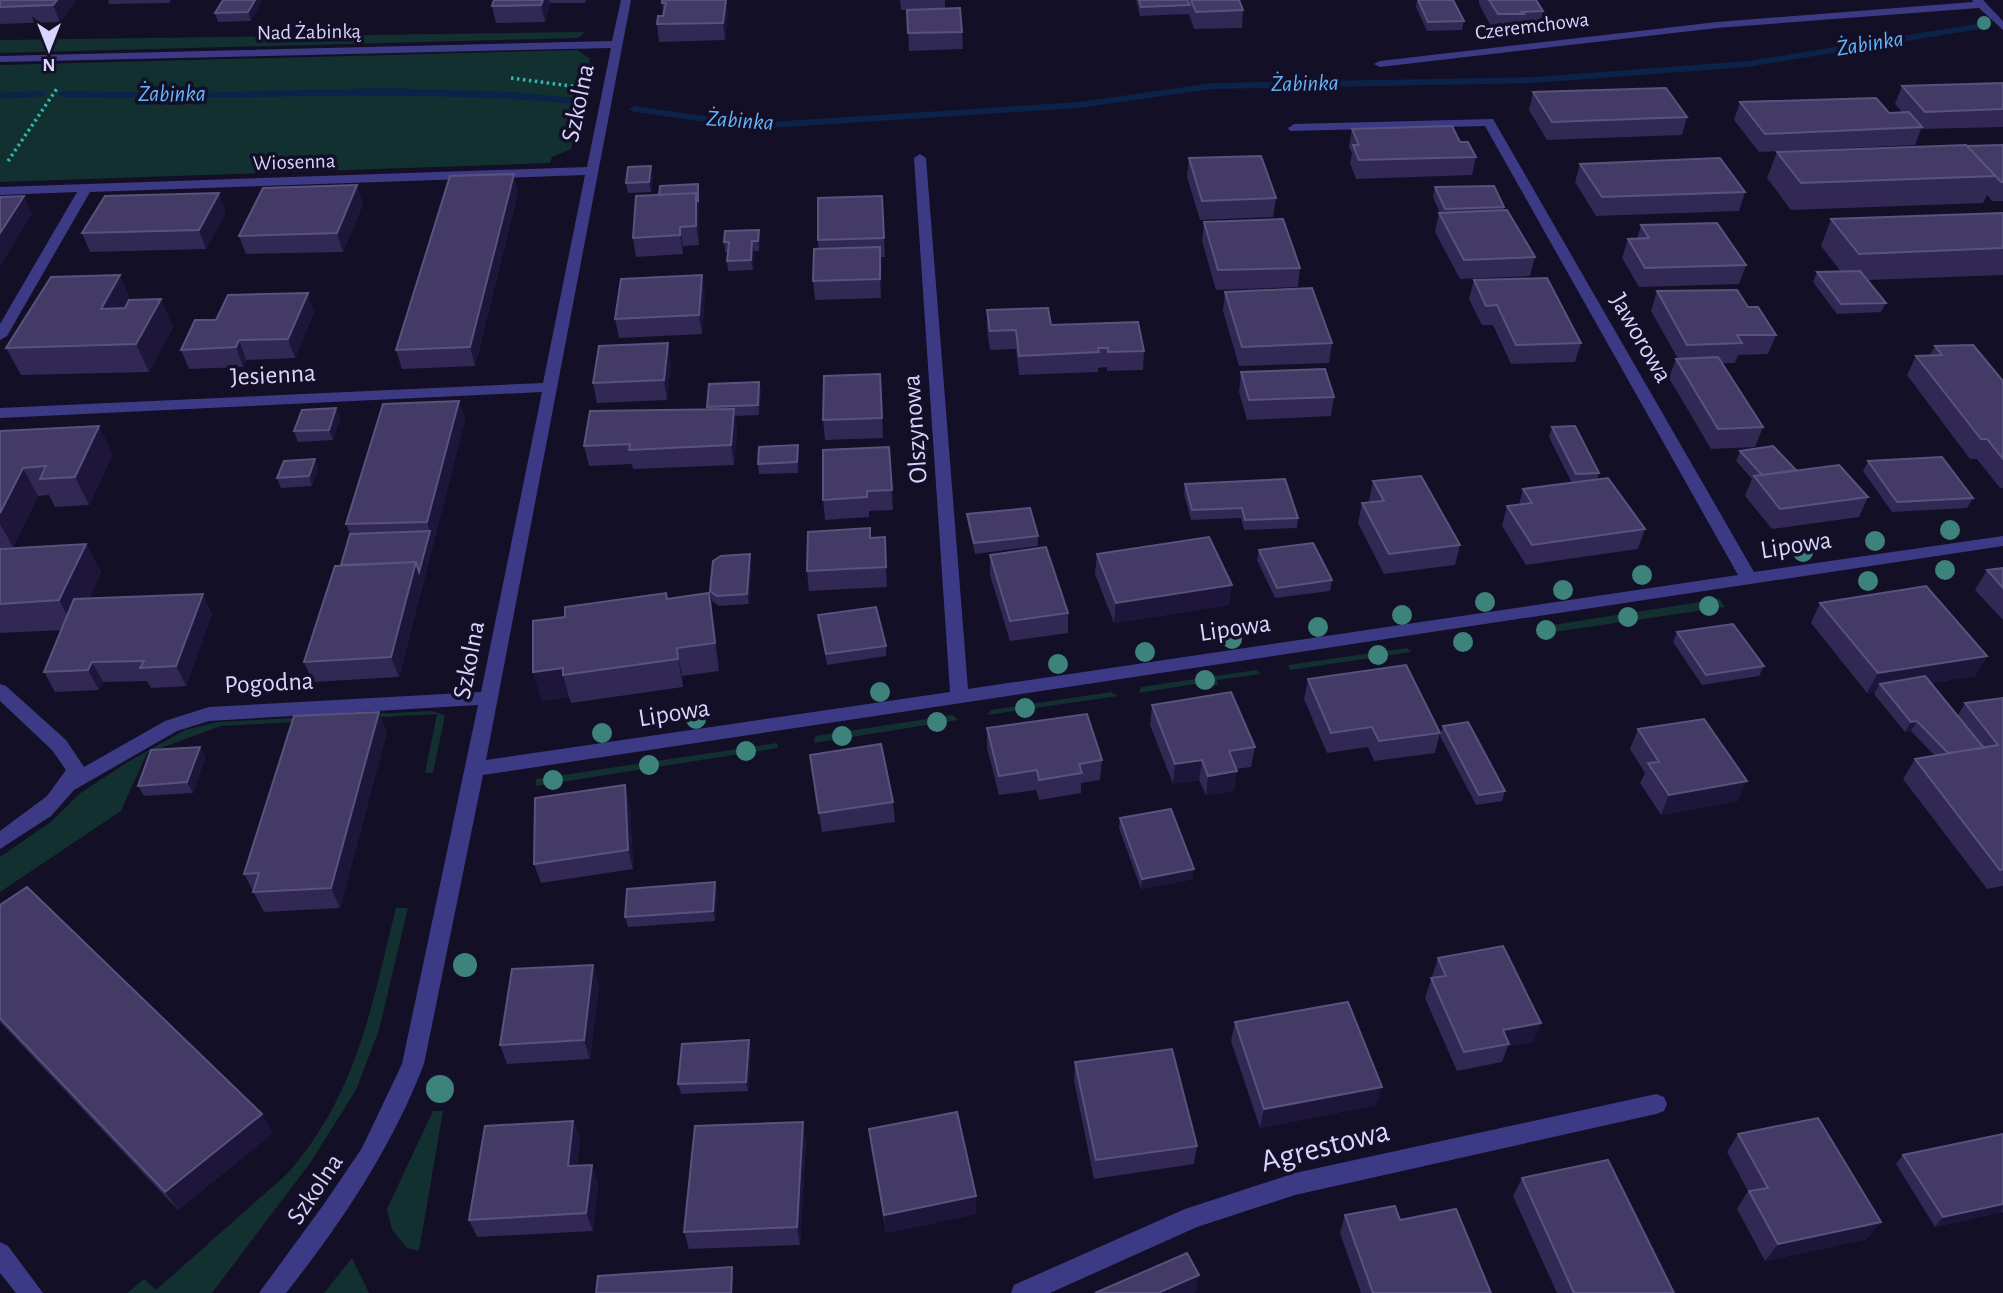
<svg xmlns="http://www.w3.org/2000/svg" width="2003" height="1293" viewBox="0 0 2003 1293" font-family="'Alegreya Sans',sans-serif">
	<style>
		.green { fill: #12302f }
		.lines { fill: none; stroke-linecap: round; stroke-linejoin: round }
		.stream { fill: #0c2248; fill-rule: evenodd }
		.path { stroke: #2fb8b0; stroke-width: 3.5; stroke-dasharray: 2.5 3.5; stroke-linecap: butt }
		.minor { fill: #3d3a85; fill-rule: evenodd }
		.tree { fill: #3d827b }
		.wall { fill: #312854 }
		.shaded-wall { fill: #1d163a }
		.building { fill: #433a66; stroke: #5a527e; stroke-width: 2 }
		.labels { text-anchor: middle; dominant-baseline: central; stroke-width: 7; stroke-linejoin: round; paint-order: stroke }
		.far-street-label { font-size: 21px; fill: #d9d4ff; stroke: #130f26 }
		.far-water-label { font-size: 23px; font-style: italic; fill: #62b6ff; stroke: #130f26 }
		.street-label { font-size: 26px; fill: #d9d4ff; stroke: #130f26 }
		.near-street-label { font-size: 32px; fill: #d9d4ff; stroke: #130f26 }
	</style>
	<rect width="100%" height="100%" fill="#130f26"/>
	<path class="green" d="M585 32 578 38 0 53V40Z
		M578 50 590 59 571 149 552 157 550 163 0 182V65Z
		M1719 599 1725 607 1547 633 1540 627Z
		M1407 648 1411 652 1290 670 1288 665Z
		M1256 670 1261 674 1217 680 1218 685 1203 687 1201 683 1139 693 1141 687Z
		M1111 692 1118 696 987 715 991 710Z
		M431 711 445 715 433 773H425L437 714 221 726 147 753 121 811 0 892V857L52 821 79 794 126 763 185 730 217 722Z
		M953 715 958 720 814 743 815 736Z
		M777 743 778 748 536 786V779Z
		M396 908H408L379 1030 356 1090 310 1163 212 1293H127L144 1279 156 1290 288 1173C358 1092 371 1007 396 908Z
		M433 1111H443L419 1251 407 1248 392 1230 387 1209Z
		M352 1258 369 1293H324Z"/>
	<g class="lines">
		<path class="stream" d="M1976 24 1980 25V29L1748 67 1534 83 1212 89 1079 108 754 129 634 112 629 109 634 106 754 123 1079 102 1212 83 1534 77 1748 61Z
			M384 88 511 92 575 98 580 101 575 104C404 87 234 102 63 97L58 94 63 91 191 93Z
			M41 91 45 92V96L0 99V93Z"/>
		<path class="path" d="M511 78 578 87
			M8 161 58 87"/>
		<path class="minor" d="M621 0H631L486 760 950 692 914 158 920 154 926 158 968 689 1738 575 1485 126 1290 131 1288 128 1294 124 1493 119 1754 572 2003 536V546L483 775 424 1064C391 1149 342 1222 286 1293H259L324 1204 362 1148 402 1064 478 705 209 721 177 731 74 790 51 816 0 849V831L47 796 66 770 52 750 0 701V684L6 686 66 740 84 767 165 721 209 707 481 692 542 392 0 418V408L543 383 585 175 90 192 7 336 0 340V324L77 192 0 195V187L587 167 611 48 0 62V56L612 41Z
			M1972 0H1983L2003 21V30L1979 8 1717 28 1380 67 1374 64 1380 61 1717 22 1973 2Z
			M1656 1094 1664 1097 1667 1104 1664 1111 1656 1114 1295 1195 1197 1227 1050 1293H1011L1014 1285 1185 1209 1295 1173Z
			M0 1242 8 1246 43 1293H16L0 1273Z"/>
	</g>
	<g class="tree">
		<circle cx="1984" cy="23" r="7"/>
		<circle cx="1950" cy="530" r="10"/>
		<circle cx="1875" cy="541" r="10"/>
		<circle cx="1803" cy="552" r="10"/>
		<circle cx="1945" cy="570" r="10"/>
		<circle cx="1642" cy="575" r="10"/>
		<circle cx="1868" cy="581" r="10"/>
		<circle cx="1563" cy="590" r="10"/>
		<circle cx="1485" cy="602" r="10"/>
		<circle cx="1709" cy="606" r="10"/>
		<circle cx="1402" cy="615" r="10"/>
		<circle cx="1628" cy="617" r="10"/>
		<circle cx="1318" cy="627" r="10"/>
		<circle cx="1546" cy="630" r="10"/>
		<circle cx="1232" cy="639" r="10"/>
		<circle cx="1463" cy="642" r="10"/>
		<circle cx="1145" cy="652" r="10"/>
		<circle cx="1378" cy="655" r="10"/>
		<circle cx="1058" cy="664" r="10"/>
		<circle cx="1205" cy="680" r="10"/>
		<circle cx="880" cy="692" r="10"/>
		<circle cx="1025" cy="708" r="10"/>
		<circle cx="696" cy="719" r="10"/>
		<circle cx="937" cy="722" r="10"/>
		<circle cx="602" cy="733" r="10"/>
		<circle cx="842" cy="736" r="10"/>
		<circle cx="746" cy="751" r="10"/>
		<circle cx="649" cy="765" r="10"/>
		<circle cx="553" cy="780" r="10"/>
		<circle cx="465" cy="965" r="12"/>
		<circle cx="440" cy="1089" r="14"/>
	</g>
	<path class="wall" d="M0 0H76L60 22 0 24Z
		M108 0H171L169 3 109 4Z
		M223 0H262L251 21 218 22 215 13Z
		M494 0H586L585 3H550L545 22 496 23 492 6Z
		M662 0 728 14 725 40 659 42 657 24 663 16Z
		M900 0H945V9L962 32 963 49 909 51 907 10H920H901Z
		M1136 0H1239L1243 10 1242 28 1194 29 1189 14 1140 16Z
		M1417 0H1453L1464 21 1462 30 1427 31 1416 7Z
		M1479 0H1536L1543 11 1539 29H1520V31L1494 32 1479 4Z
		M2003 83V127L1921 129 1915 145 1759 152 1734 120 1740 102 1889 113 1902 112 1895 104 1902 86Z
		M1533 92 1687 117 1682 135 1547 140 1529 110Z
		M1352 129 1460 142 1476 157 1472 175 1356 179 1350 163 1352 153 1349 147Z
		M2003 145V201H1992L1987 195 1983 203 1791 210 1767 178 1777 152Z
		M1189 158 1276 198 1273 217 1200 220 1187 177Z
		M1580 164 1745 192 1739 211 1596 216 1575 182Z
		M653 176 651 192 628 193 626 183Z
		M1435 187 1504 207V210L1535 257 1530 276 1460 279 1435 232 1439 213H1440L1433 197Z
		M518 192 475 366 402 369 396 350Z
		M699 193V245L683 246V254L636 257 633 238Z
		M882 196 885 257H881V298L815 300 813 281 818 249V240Z
		M363 204 343 252 246 254 239 236Z
		M226 212 206 249 90 252 82 233Z
		M2003 213V275L1868 280 1886 303 1881 312 1837 314 1813 282 1817 272H1841L1821 246 1831 219Z
		M1204 222 1300 268 1298 287 1216 290 1202 241Z
		M1641 225 1746 265 1739 284 1639 287 1622 258 1628 239H1637Z
		M760 239 759 251H754L753 270 728 271 727 261 728 252H725L724 242Z
		M1474 280 1581 343 1575 362 1511 364 1493 325H1482L1469 299Z
		M1657 291 1748 307 1776 335 1768 354 1738 355 1735 363H1722L1763 427 1755 447 1711 449 1669 378 1676 359H1678L1651 311Z
		M1225 292 1332 343 1329 363 1239 366 1223 311Z
		M705 294 702 334 619 338 615 319Z
		M131 300 173 327 149 372 21 375 6 348Z
		M987 310 1051 325 1144 351 1143 370 1107 371V367L1098 368V372L1019 375 1016 349 990 350 987 330Z
		M314 312 295 358 246 360 243 367 189 369 181 350 216 320Z
		M1935 346 2003 381V488H2000L1977 459H1970L1907 375 1916 356 1930 355Z
		M671 363 667 400 597 403 593 383Z
		M1241 372 1334 397 1331 416 1247 420 1239 392Z
		M759 382 761 392 759 415 735 416 737 428 734 465 633 469 632 464 589 466 584 446 707 409V407Z
		M881 393 883 438 825 440 823 420Z
		M459 401 465 420 399 677 313 682 304 662 341 565 350 534 346 524Z
		M336 408 340 418 333 440 298 442 294 431Z
		M1552 427 1599 473 1597 479 1645 529 1638 549 1526 565 1502 526 1507 506 1519 505 1523 489 1572 483 1549 437Z
		M0 431 113 454 89 505 55 507 49 495 38 496 13 547 0 548Z
		M889 447 893 510 869 511V517L825 520 823 500Z
		M1740 451 1868 497 1859 517 1772 529 1745 496 1752 479 1736 461Z
		M799 455 798 473 759 474 758 464Z
		M1868 461 1973 498 1967 508 1892 512 1863 471Z
		M318 469 312 486 281 488 277 478Z
		M1373 481 1460 545 1455 565 1384 574 1358 523 1362 503 1370 502 1369 501Z
		M1185 484 1298 518 1297 528 1244 530 1241 518 1191 520 1184 494Z
		M967 514 1038 536V546L975 554 968 524Z
		M885 537 887 587 809 591 807 571 870 538Z
		M86 544 101 572 89 599 212 614 186 686 151 688 147 681 103 682 99 690 55 692 44 672 62 630 0 633V549Z
		M1259 550 1332 580 1330 591 1275 598 1257 560Z
		M750 554 751 564 749 604 719 606 712 601 710 591Z
		M1097 554 1229 605 1114 623 1095 574Z
		M990 555 1068 613V633L1010 641 990 575Z
		M2003 568V620L1975 590 1987 570Z
		M709 593 714 622 719 671 682 676 683 687 571 703 569 697 542 701 533 672 565 617 667 599Z
		M1820 603 1987 656 1975 676 1931 683 1958 715 1965 703 2003 698V886L1987 889 1903 779 1915 759 1935 756 1911 731 1905 732 1874 694 1875 692 1867 693 1811 623Z
		M818 615 886 646V656L827 665Z
		M1677 632 1764 666 1759 676 1702 685 1673 642Z
		M1308 679 1440 733 1435 753 1374 761 1368 747 1327 753 1304 699Z
		M1152 705 1255 747 1251 767 1236 769 1234 791 1206 795 1199 780 1173 784 1150 725Z
		M1443 726 1505 791 1502 801 1476 805 1440 736Z
		M987 728 1102 760 1100 780 1081 783V793L1039 800 1036 790 999 795 987 748Z
		M1638 729 1738 801 1661 815 1640 783 1645 773 1630 749Z
		M387 732 340 908 264 912 244 874Z
		M200 747 205 757 193 793 144 796 138 786Z
		M810 755 893 802 895 822 822 832Z
		M630 805 633 869 541 883 534 864Z
		M1120 818 1193 879 1141 889 1119 828Z
		M715 882 717 892 715 921 628 927 625 917Z
		M0 905 262 1114 273 1133 178 1210 0 1022Z
		M1438 958 1541 1023 1533 1042 1508 1046 1502 1062 1457 1071 1425 998Z
		M599 984 590 1059 507 1064 500 1045Z
		M1235 1022 1376 1105 1260 1128 1231 1041Z
		M751 1050 748 1091 681 1094 678 1084Z
		M1075 1062 1197 1146 1194 1164 1094 1179 1074 1081Z
		M573 1121 580 1139 577 1165 598 1183 593 1231 477 1237 469 1220Z
		M869 1129 976 1196V1214L886 1233 871 1147Z
		M1738 1134 1867 1239 1765 1261 1737 1209 1748 1191 1727 1152Z
		M2003 1134V1213L2002 1212 1935 1227 1896 1164 1903 1155Z
		M806 1140 800 1245 689 1249 684 1232Z
		M1522 1178 1674 1293H1557L1513 1196Z
		M1345 1215 1400 1220 1491 1293H1361L1340 1233Z"/>
	<path class="shaded-wall" d="M57 0H76L60 22 53 5Z
		M255 0H262L251 21 248 12Z
		M543 0H549L550 3 545 22 541 5Z
		M726 0 728 14 725 40 723 23Z
		M651 166 653 176 651 192 649 182Z
		M514 174 518 192 475 366 470 347Z
		M698 184 699 193V211L698 202Z
		M357 185 363 204 343 252 337 233Z
		M219 193 226 212 206 249 199 230Z
		M696 193 699 211V245L696 226Z
		M24 196 32 214 0 267V233Z
		M680 227 683 246V254L680 235Z
		M759 230 760 239 759 251 758 241Z
		M752 241 754 251 753 270 751 260Z
		M880 247 882 266 881 298 880 279Z
		M120 275 132 303 113 337 101 309Z
		M702 275 705 294 702 334 699 315Z
		M308 293 314 312 295 358 288 339Z
		M161 299 173 327 149 372 136 344Z
		M239 340 246 360 243 367 236 347Z
		M668 343 671 363 667 400 664 380Z
		M759 382 761 392 759 415 758 405Z
		M459 401 465 420 399 677 391 657 416 562 430 531 427 522Z
		M336 408 340 418 333 440 329 430Z
		M734 409 737 428 734 465 731 445Z
		M99 426 113 454 89 505 75 477Z
		M798 445 799 455 798 473 797 462Z
		M315 459 318 469 312 486 309 476Z
		M23 468 38 496 13 547 0 524V513Z
		M86 544 101 572 75 629 59 600Z
		M750 554 751 564 749 604 747 594Z
		M1232 585 1229 605 1114 623 1116 603Z
		M709 593 714 622 719 671 715 643Z
		M203 594 212 614 186 686 176 666Z
		M677 648 682 676 683 687 678 659Z
		M1987 656 1975 676 1885 690 1880 684 1875 692 1867 693 1878 673Z
		M92 662 103 682 99 690 88 670Z
		M563 668V675L569 697 542 701 533 672Z
		M379 712 387 732 340 908 331 888Z
		M1917 721 1911 731 1905 732 1911 722Z
		M200 747 205 757 193 793 187 782Z
		M1202 760 1199 780 1173 784 1175 764Z
		M1237 771 1234 791 1206 795 1208 776Z
		M1747 781 1738 801 1661 815 1669 795Z
		M625 785 630 805 633 869 628 850Z
		M1194 869 1193 879 1141 889 1142 879Z
		M715 882 717 892 715 921 713 911Z
		M593 965 599 984 590 1059 584 1040Z
		M1541 1023 1533 1042 1508 1046 1509 1044 1503 1030Z
		M749 1040 751 1050 748 1091 746 1082Z
		M1382 1087 1376 1105 1260 1128 1264 1109Z
		M262 1114 273 1133 178 1210 165 1192Z
		M573 1121 580 1139 574 1184 568 1166Z
		M803 1122 806 1140 800 1245 797 1227Z
		M592 1165 598 1183 593 1231 586 1213Z
		M976 1196V1214L886 1233 884 1215Z
		M2003 1204 2002 1212 1935 1227 1943 1217Z
		M1881 1222 1867 1239 1765 1261 1778 1244Z
		M732 1267 734 1276 733 1293H731Z
		M1199 1275 1196 1292 1194 1293H1158Z"/>
	<path class="building" d="M0 0H57L53 5 0 7Z
		M223 0H255L248 12 215 13Z
		M494 0H543L541 5 492 6Z
		M662 0H726L723 23 657 24 658 16H663L666 3H662Z
		M1139 0H1187L1190 5 1141 7Z
		M1191 0H1239L1243 10 1196 12Z
		M1418 0H1453L1464 21 1428 22Z
		M1489 0H1536L1543 11 1522 12 1524 14H1498Z
		M960 8 962 32 908 33 907 10Z
		M2003 83V109L1925 112 1902 86Z
		M1666 88 1687 117 1552 122 1533 92Z
		M1876 98 1889 113 1909 112 1922 127 1765 134 1740 102Z
		M1452 126 1460 142H1468L1476 157 1359 160 1353 145H1359L1352 129Z
		M1966 145 1996 176 1801 183 1777 152Z
		M2003 145V182H2001L1967 146Z
		M1261 156 1276 198 1202 201 1189 158Z
		M1720 158 1745 192 1602 197 1580 164Z
		M651 166 649 182 626 183 628 167Z
		M514 174 470 347 396 350 450 176Z
		M698 184V202L696 193 659 195 660 186Z
		M357 185 337 233 239 236 263 188Z
		M1494 186 1504 207 1445 209 1435 187Z
		M219 193 199 230 82 233 105 196Z
		M696 193V226L680 227V235L633 238 636 196Z
		M24 196 4 227 0 233V197Z
		M882 196 884 238 818 240V198Z
		M1507 210 1535 257 1464 260 1439 213Z
		M2003 213V248L1859 254 1831 219Z
		M1283 219 1300 268 1218 270 1204 222Z
		M1717 223 1746 265 1645 268 1628 239 1649 238 1641 225Z
		M759 230 758 241H752L751 260 727 261 729 242H724L725 231Z
		M880 247V279L813 281 814 249Z
		M1860 271 1886 303 1841 304 1817 272Z
		M120 275 101 309 125 308 129 300 161 299 136 344 6 348 51 277Z
		M702 275 699 315 615 319 621 279Z
		M1547 278 1581 343 1516 345 1497 305 1486 306 1474 280Z
		M1312 288 1332 343 1242 347 1225 292Z
		M1737 290 1748 307H1758L1776 335H1737L1742 343 1687 345 1657 291Z
		M308 293 288 339 239 340 236 347 181 350 195 320H216L228 295Z
		M1048 308 1051 325 1138 322 1144 351 1108 352V348H1098L1099 352 1019 356 1016 330 990 331 987 310Z
		M668 343 664 380 593 383 599 346Z
		M1973 345 2003 381V459L1987 439H1981L1916 356 1942 355 1935 346Z
		M1718 357 1763 427 1718 429 1676 359Z
		M1325 369 1334 397 1249 400 1241 372Z
		M880 374 882 418 823 420 824 376Z
		M759 382 758 405 707 407 709 384Z
		M459 401 427 522 346 524 383 404Z
		M336 408 329 430 294 431 302 410Z
		M734 409 731 445 629 450 630 444 584 446 590 411Z
		M99 426 75 477 40 479 46 466 23 468 0 513V431Z
		M1575 426 1599 473 1576 474 1552 427Z
		M798 445 797 462 758 464 759 447Z
		M1773 446 1796 470 1762 475 1740 451Z
		M889 447 892 490 867 491V497L823 500V450Z
		M1942 457 1973 498 1897 502 1868 461Z
		M315 459 309 476 277 478 284 461Z
		M1839 465 1868 497 1780 509 1754 476Z
		M1421 476 1460 545 1389 554 1362 503 1384 501 1373 481Z
		M1608 478 1645 529 1532 545 1507 506 1532 503 1523 489Z
		M1285 479 1298 518 1245 520 1242 508 1192 510 1185 484Z
		M1030 508 1038 536 974 543 967 514Z
		M870 528V538L885 537 886 567 807 571 808 532Z
		M430 531 419 572 416 562 341 565 350 534Z
		M1209 537 1232 585 1116 603 1097 554Z
		M1313 543 1332 580 1277 588 1259 550Z
		M86 544 59 600 0 604V549Z
		M1046 547 1068 613 1010 621 990 555Z
		M750 554 747 594 717 596 710 591 713 561 721 556Z
		M416 562 391 657 304 662 335 566Z
		M2003 568V588L1987 570Z
		M1926 586 1987 656 1878 673 1820 603Z
		M666 593 667 599 709 593 715 643 677 648 678 659 563 675V668L533 672V621L565 617V607Z
		M203 594 176 666 140 668 144 661 92 662 88 670 44 672 74 599Z
		M876 607 886 646 826 654 818 615Z
		M1733 624 1764 666 1706 675 1677 632Z
		M1406 665 1440 733 1379 741 1372 727 1331 733 1308 679Z
		M1925 676 1984 748 1948 753 1917 721 1911 722 1880 684Z
		M1231 692 1255 747 1229 751 1237 771 1208 776 1202 760 1175 764 1152 705Z
		M2003 698V869L2000 870 1915 759 1998 745 1965 703Z
		M379 712 331 888 253 892 259 873 244 874 294 716Z
		M1087 714 1102 760 1079 764 1082 773 1039 780 1037 770 999 776 987 728Z
		M1704 719 1747 781 1669 795 1648 763 1659 762 1638 729Z
		M1468 722 1505 791 1479 795 1443 726Z
		M881 744 893 802 819 813 810 755Z
		M200 747 187 782 138 786 151 750Z
		M625 785 628 850 534 864 535 798Z
		M1171 809 1194 869 1142 879 1120 818Z
		M715 882 713 911 625 917 627 889Z
		M27 887 262 1114 165 1192 0 1018V905Z
		M1503 946 1541 1023 1503 1030 1509 1044 1464 1052 1431 978 1446 976 1438 958Z
		M593 965 584 1040 500 1045 512 969Z
		M1348 1002 1382 1087 1264 1109 1235 1022Z
		M749 1040 746 1082 678 1084 682 1044Z
		M1172 1049 1197 1146 1096 1160 1075 1062Z
		M957 1112 976 1196 884 1215 869 1129Z
		M1818 1118 1881 1222 1778 1244 1749 1191 1768 1188 1738 1134Z
		M573 1121 568 1166 592 1165 586 1213 469 1220 485 1126Z
		M803 1122 797 1227 684 1232 695 1126Z
		M2003 1134V1204L1943 1217 1903 1155Z
		M1608 1160 1674 1293H1574L1522 1178Z
		M1395 1206 1400 1220 1456 1209 1491 1293H1373L1345 1215Z
		M1187 1253 1199 1275 1158 1293H1095Z
		M732 1267 731 1293H596L598 1276Z"/>
	<g class="labels">
		<g class="far-street-label">
			<text transform="translate(1532 26) rotate(-7)">Czeremchowa</text>
			<text transform="translate(309 32) rotate(-1)">Nad Żabinką</text>
			<text transform="translate(294 162) rotate(-2)">Wiosenna</text>
		</g>
		<g class="far-water-label">
			<text transform="translate(1870 44) rotate(-9)">Żabinka</text>
			<text transform="translate(1305 84) rotate(-1)">Żabinka</text>
			<text x="172" y="94">Żabinka</text>
			<text transform="translate(740 121) rotate(4)">Żabinka</text>
		</g>
		<g class="street-label">
			<text transform="translate(578 103) rotate(-78)">Szkolna</text>
			<text transform="translate(1641 338) rotate(60)">Jaworowa</text>
			<text transform="translate(273 375) rotate(-3)">Jesienna</text>
			<text transform="translate(915 429) rotate(-94)">Olszynowa</text>
			<text transform="translate(1796 545) rotate(-9)">Lipowa</text>
			<text transform="translate(1235 628) rotate(-8)">Lipowa</text>
			<text transform="translate(469 660) rotate(-79)">Szkolna</text>
			<text transform="translate(269 683) rotate(-3)">Pogodna</text>
			<text transform="translate(674 713) rotate(-9)">Lipowa</text>
			<text transform="translate(315 1189) rotate(-56)">Szkolna</text>
		</g>
		<g class="near-street-label">
			<text transform="translate(1325 1146) rotate(-14)">Agrestowa</text>
		</g>
	</g>
	<g transform="translate(49 49) rotate(180)" stroke="#130f26" stroke-width="5" paint-order="stroke">
	<path d="M0-5L12 26L0 18L-12 26Z" fill="#d9d4ff"/>
	<text y="-10" font-size="19" font-weight="bold" text-anchor="middle" fill="#d9d4ff">N</text>
	</g>
</svg>
